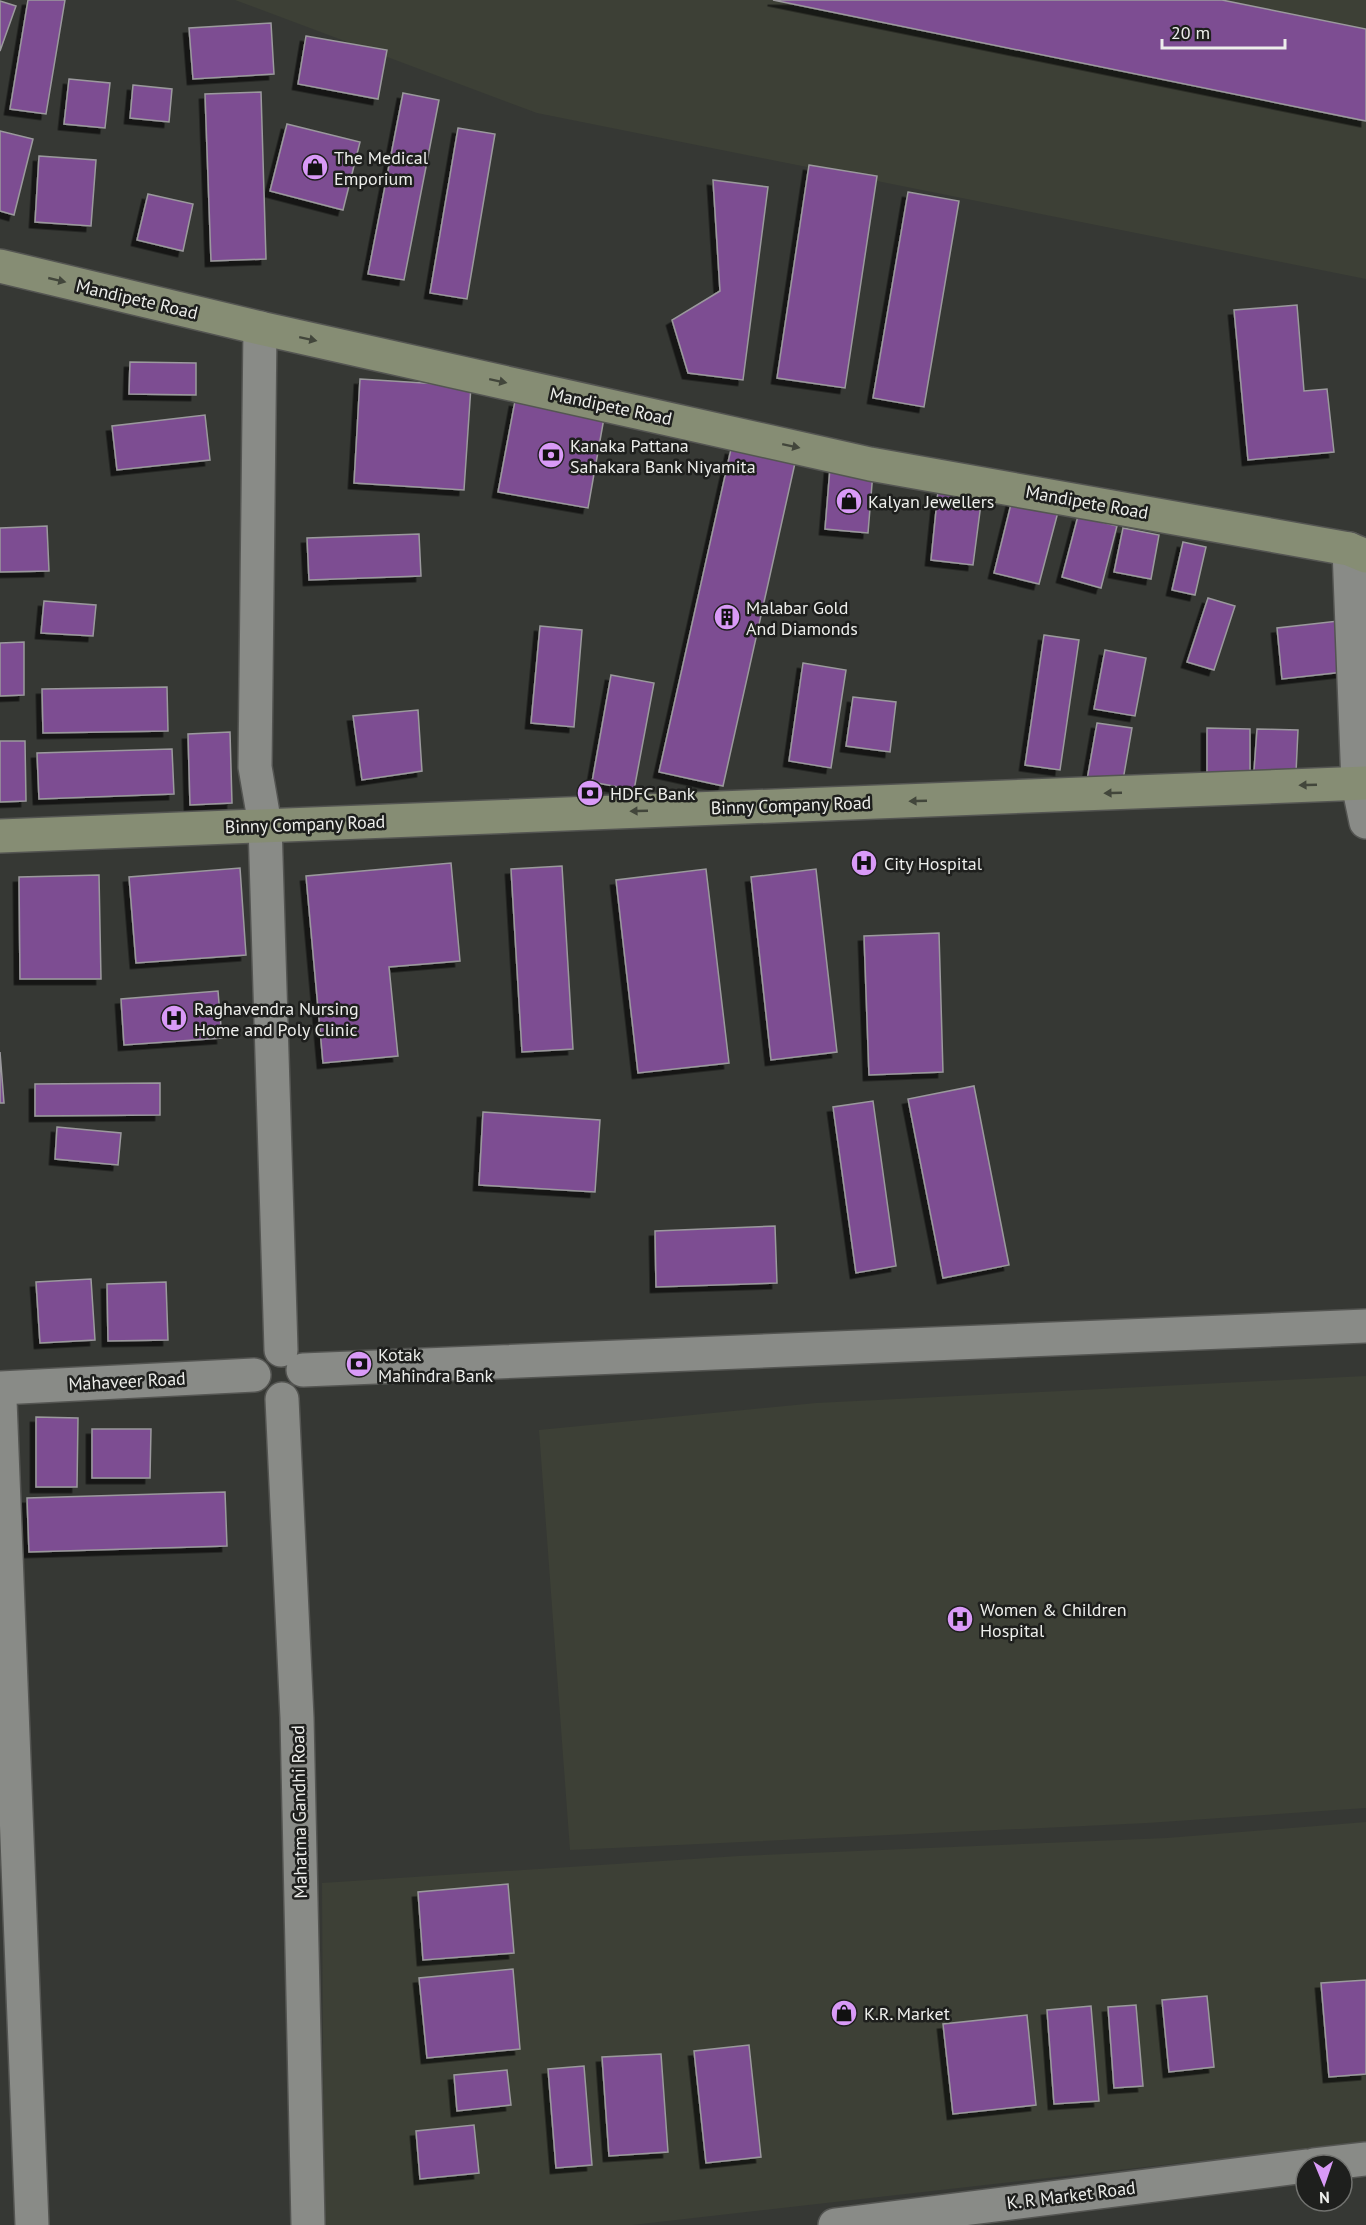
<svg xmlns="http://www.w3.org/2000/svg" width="1366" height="2225" viewBox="0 0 1366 2225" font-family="'PT Sans',sans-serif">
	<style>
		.built { fill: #3d4036 }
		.building { fill: #7d4e92; stroke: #9b999d; stroke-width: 1.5; filter: url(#shadow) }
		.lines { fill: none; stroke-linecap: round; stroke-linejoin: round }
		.street-casing { stroke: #545552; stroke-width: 36 }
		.secondary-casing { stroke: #545552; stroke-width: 36 }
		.street { stroke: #898b87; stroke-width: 33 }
		.secondary { stroke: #868d74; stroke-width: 33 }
		.oneway { fill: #42463b }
		.labels { text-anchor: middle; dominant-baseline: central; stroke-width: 5; stroke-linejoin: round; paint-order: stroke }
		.poi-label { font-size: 18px; fill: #edeeeb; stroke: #1e1f1d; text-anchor: start }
		.street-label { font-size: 18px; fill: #edeeeb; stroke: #1e1f1d }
	</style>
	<defs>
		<filter id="shadow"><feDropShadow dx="-5.5" dy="5.5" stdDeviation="0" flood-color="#0009"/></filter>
	</defs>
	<rect width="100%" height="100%" fill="#363834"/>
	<path class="built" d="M235 0H1366V279L537 113Z
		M1366 1376V1808L1147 1823 570 1850 539 1430 816 1403Z
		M1366 1822V2142L632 2225H324L322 1883 739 1856 1167 1838Z"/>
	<path class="building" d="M28 0H65L46 114 10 109Z
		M773 0H1222L1366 29V121Z
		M0 1 16 6 0 51Z
		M271 23 274 74 193 79 189 28Z
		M306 36 387 50 378 99 298 84Z
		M69 79 110 83 105 128 64 124Z
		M133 85 172 89 169 122 130 118Z
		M261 92 266 259 211 261 205 94Z
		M403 93 439 100 404 280 368 274Z
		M287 124 360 142 343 210 270 191Z
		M458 128 495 134 467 299 430 293Z
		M0 131 33 139 14 215 0 211Z
		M39 156 96 160 91 226 35 222Z
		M809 165 877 176 845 388 777 378Z
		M713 180 768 187 743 380 688 373 672 320 720 291Z
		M908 192 959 201 924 407 873 398Z
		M148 194 193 204 183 251 137 240Z
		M1297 305 1304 391 1327 389 1334 452 1248 460 1234 310Z
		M130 362 196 363V395L129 394Z
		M360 379 471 386 464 490 354 483Z
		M515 401 604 418 588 508 498 492Z
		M205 415 210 460 117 470 112 426Z
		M731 449 795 463 723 786 659 772Z
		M830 468 873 472 868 533 825 529Z
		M938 491 982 496 973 565 931 560Z
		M1012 500 1058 512 1039 584 994 573Z
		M1078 516 1117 526 1101 588 1062 577Z
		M47 526 49 571 0 572V528Z
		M1123 528 1159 535 1151 579 1114 572Z
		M419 534 421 576 309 580 307 538Z
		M1183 542 1206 547 1195 595 1172 590Z
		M1208 598 1235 606 1214 670 1187 662Z
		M44 601 96 605 93 636 41 633Z
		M1347 620 1352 671 1282 679 1277 628Z
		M540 626 582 630 574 727 531 723Z
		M1044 635 1079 640 1060 770 1025 765Z
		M24 642V695L0 696V643Z
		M1105 650 1146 658 1135 716 1094 709Z
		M803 663 846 670 831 768 789 761Z
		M611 675 654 683 634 790 592 782Z
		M167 687 168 731 43 733 42 689Z
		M853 697 896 702 890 752 846 746Z
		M418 710 422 771 362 780 353 716Z
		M1097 723 1132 728 1122 786 1087 780Z
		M1207 728 1250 729V781H1207Z
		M1257 729 1298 730 1296 773 1254 771Z
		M230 732 232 803 190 805 188 734Z
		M0 741H25L26 801 0 802Z
		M172 749 174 794 39 799 37 753Z
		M451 863 460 961 389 967 398 1056 323 1063 306 876Z
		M562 866 573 1049 522 1052 511 869Z
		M240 868 246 955 136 963 129 877Z
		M706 869 729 1063 638 1073 616 880Z
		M816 869 837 1052 771 1060 751 877Z
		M99 875 101 979H20L19 877Z
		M939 933 943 1072 869 1075 864 936Z
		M218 991 222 1038 124 1045 121 999Z
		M0 1052 4 1103H0Z
		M160 1083V1115L35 1116V1084Z
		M974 1086 1009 1265 943 1278 908 1099Z
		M873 1101 896 1266 856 1273 833 1107Z
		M483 1112 600 1120 595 1192 479 1185Z
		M57 1127 121 1133 118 1165 55 1159Z
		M775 1226 777 1283 656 1287 655 1231Z
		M91 1279 95 1340 40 1343 36 1282Z
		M166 1282 168 1340 108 1341 107 1284Z
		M36 1417 78 1418 77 1487H36Z
		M92 1429H151L150 1478H92Z
		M225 1492 227 1546 29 1552 27 1498Z
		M508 1884 514 1953 423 1960 418 1892Z
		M513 1969 520 2049 427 2058 419 1978Z
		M1366 1980V2074L1329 2077 1321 1983Z
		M1207 1996 1214 2067 1169 2072 1162 2000Z
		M1136 2005 1143 2086 1114 2088 1108 2007Z
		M1091 2006 1099 2101 1054 2104 1047 2010Z
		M1027 2015 1036 2105 953 2114 943 2024Z
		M749 2045 761 2157 706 2163 694 2051Z
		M661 2054 668 2152 609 2156 602 2057Z
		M584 2066 592 2165 556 2168 548 2069Z
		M507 2070 511 2105 457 2111 454 2075Z
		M474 2125 479 2173 420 2179 416 2131Z"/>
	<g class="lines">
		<defs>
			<path id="street" d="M260 328 255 767 265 825 281 1350
				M1349 549 1358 784 1366 822
				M303 1370 1366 1326
				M0 1388 254 1375
				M282 1399 297 1718 308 2225
				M0 1400 32 2225
				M1314 2165 1366 2159
				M835 2225 1306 2166"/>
			<path id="secondary" d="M0 266 260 328 870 464 1349 549 1366 556
				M0 836 1366 783"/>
		</defs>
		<use href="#street" class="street-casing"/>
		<use href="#secondary" class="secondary-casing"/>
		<use href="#street" class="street"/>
		<use href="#secondary" class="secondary"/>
	</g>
	<defs><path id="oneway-solid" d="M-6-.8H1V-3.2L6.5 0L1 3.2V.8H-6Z" transform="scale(1.5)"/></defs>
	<g class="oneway">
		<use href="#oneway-solid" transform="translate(57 280) rotate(13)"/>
		<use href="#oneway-solid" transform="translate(308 339) rotate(12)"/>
		<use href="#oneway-solid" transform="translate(498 381) rotate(12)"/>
		<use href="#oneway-solid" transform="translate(791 446) rotate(12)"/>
		<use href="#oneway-solid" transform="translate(1308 785) rotate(178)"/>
		<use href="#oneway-solid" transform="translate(1113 793) rotate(178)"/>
		<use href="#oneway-solid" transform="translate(918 801) rotate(178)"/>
		<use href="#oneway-solid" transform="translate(639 811) rotate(178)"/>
	</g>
	<defs>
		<symbol id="shop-disc" viewBox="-11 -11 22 22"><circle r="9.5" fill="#d99af7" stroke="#1e1f1d"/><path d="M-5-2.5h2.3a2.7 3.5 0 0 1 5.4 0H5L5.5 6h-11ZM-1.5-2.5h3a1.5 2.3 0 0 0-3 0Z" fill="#111"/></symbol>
		<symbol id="bank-disc" viewBox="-11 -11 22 22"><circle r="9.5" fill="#d99af7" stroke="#1e1f1d"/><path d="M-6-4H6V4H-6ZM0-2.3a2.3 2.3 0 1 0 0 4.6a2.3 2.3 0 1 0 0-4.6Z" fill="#111"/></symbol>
		<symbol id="building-disc" viewBox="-11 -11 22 22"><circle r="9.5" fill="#d99af7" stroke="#1e1f1d"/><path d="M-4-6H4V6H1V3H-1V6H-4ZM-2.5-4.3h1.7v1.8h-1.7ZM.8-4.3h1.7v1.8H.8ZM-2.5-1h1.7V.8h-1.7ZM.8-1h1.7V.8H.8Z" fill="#111"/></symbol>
		<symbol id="hospital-disc" viewBox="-11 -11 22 22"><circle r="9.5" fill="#d99af7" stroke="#1e1f1d"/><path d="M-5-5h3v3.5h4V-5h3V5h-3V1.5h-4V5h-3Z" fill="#111"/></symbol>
	</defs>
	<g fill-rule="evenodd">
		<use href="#shop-disc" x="300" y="152" width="30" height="30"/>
		<use href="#bank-disc" x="536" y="440" width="30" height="30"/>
		<use href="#shop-disc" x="834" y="486" width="30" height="30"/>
		<use href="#building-disc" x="712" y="602" width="30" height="30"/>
		<use href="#bank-disc" x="575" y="778" width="30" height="30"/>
		<use href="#hospital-disc" x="849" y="848" width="30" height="30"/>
		<use href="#hospital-disc" x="159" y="1003" width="30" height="30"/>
		<use href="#bank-disc" x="344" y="1349" width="30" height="30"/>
		<use href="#hospital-disc" x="945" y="1604" width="30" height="30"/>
		<use href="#shop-disc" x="829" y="1998" width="30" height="30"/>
	</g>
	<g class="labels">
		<g class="poi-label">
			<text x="334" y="157">The Medical<tspan x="334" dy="21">Emporium</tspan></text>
			<text x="570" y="445">Kanaka Pattana<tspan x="570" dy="21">Sahakara Bank Niyamita</tspan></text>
			<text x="868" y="501">Kalyan Jewellers</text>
			<text x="746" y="607">Malabar Gold<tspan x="746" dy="21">And Diamonds</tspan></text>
			<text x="610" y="793">HDFC Bank</text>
			<text x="884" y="863">City Hospital</text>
			<text x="194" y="1008">Raghavendra Nursing<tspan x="194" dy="21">Home and Poly Clinic</tspan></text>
			<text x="378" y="1354">Kotak<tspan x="378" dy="21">Mahindra Bank</tspan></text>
			<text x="980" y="1609">Women &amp; Children<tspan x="980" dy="21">Hospital</tspan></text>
			<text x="864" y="2013">K.R. Market</text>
		</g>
		<g class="street-label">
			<text transform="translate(137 299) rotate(13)">Mandipete Road</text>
			<text transform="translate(611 406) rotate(12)">Mandipete Road</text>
			<text transform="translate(1087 502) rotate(10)">Mandipete Road</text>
			<text transform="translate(791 805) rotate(-2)">Binny Company Road</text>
			<text transform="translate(305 824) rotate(-2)">Binny Company Road</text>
			<text transform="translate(127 1381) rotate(-3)">Mahaveer Road</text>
			<text transform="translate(299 1812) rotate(-91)">Mahatma Gandhi Road</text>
			<text transform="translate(1071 2195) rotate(-7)">K. R Market Road</text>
		</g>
	</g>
	<g transform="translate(1324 2183) rotate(178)"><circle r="28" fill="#1e1f1d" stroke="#71726f" stroke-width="1.5"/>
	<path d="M0-4.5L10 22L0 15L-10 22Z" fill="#d99af7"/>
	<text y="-9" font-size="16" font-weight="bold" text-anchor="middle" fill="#edeeeb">N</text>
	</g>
	<path d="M1162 39v9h123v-9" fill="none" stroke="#edeeeb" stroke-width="3"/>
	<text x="1171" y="39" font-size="18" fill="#edeeeb" stroke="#1e1f1d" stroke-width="4.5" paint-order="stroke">20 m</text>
</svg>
